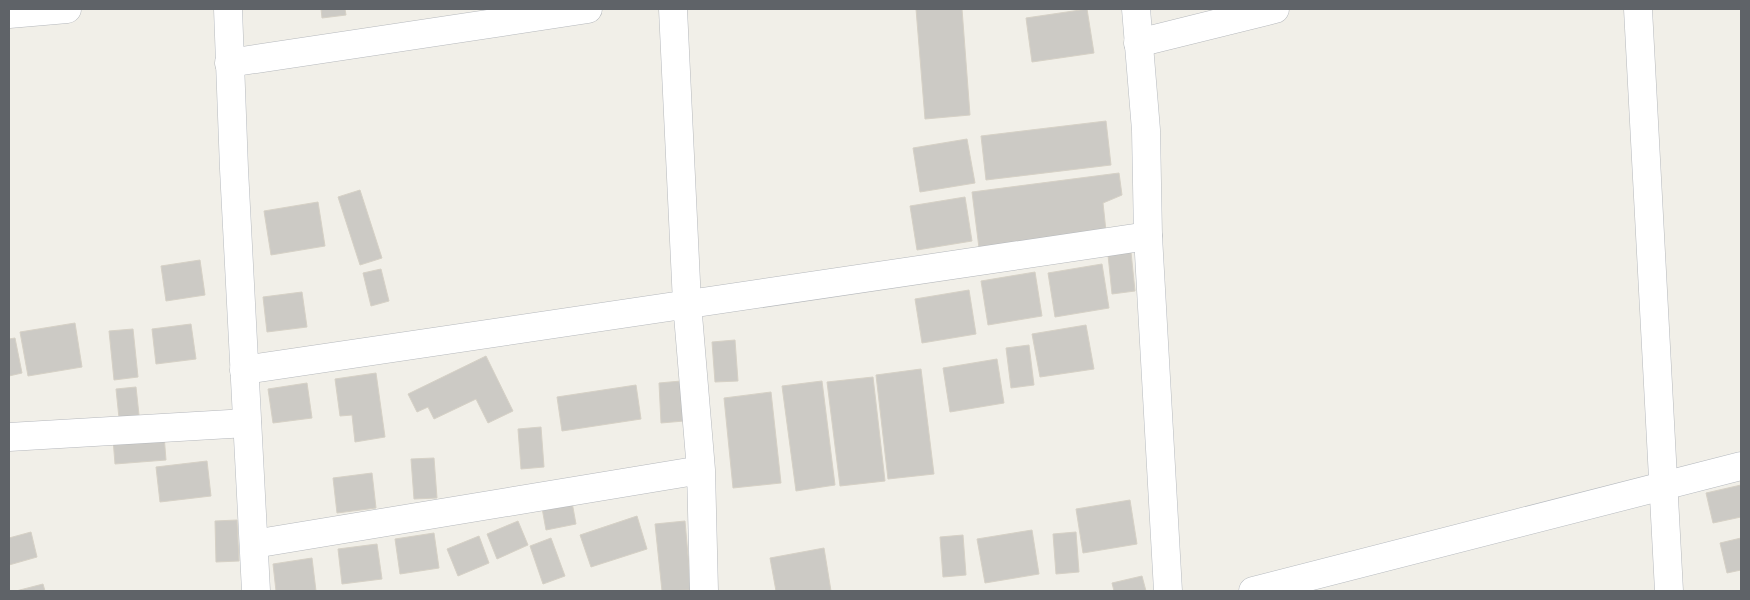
<svg xmlns="http://www.w3.org/2000/svg" width="1750" height="600" viewBox="0 0 1750 600" font-family="Lato,sans-serif">
	<style>
		.building { fill: #cccac5; stroke: #d6d1c6 }
		.lines { fill: none; stroke-linecap: round; stroke-linejoin: round }
		.street-casing { stroke: #b5b8bc; stroke-width: 29 }
		.secondary-casing { stroke: #b6babf; stroke-width: 29 }
		.street { stroke: #fff; stroke-width: 28 }
		.secondary { stroke: #fff; stroke-width: 28 }
	</style>
	<rect width="100%" height="100%" fill="#f1efe8"/>
	<path class="building" d="M321 9H345L346 15 322 18Z
		M916 9H962L970 115 925 119Z
		M1087 9 1094 53 1032 62 1026 18Z
		M1106 121 1111 165 986 180 981 136Z
		M967 139 975 183 920 192 913 148Z
		M1119 173 1122 195 1103 203 1106 231 979 248 972 192Z
		M360 190 382 258 360 265 338 197Z
		M965 197 972 241 917 250 910 206Z
		M318 202 325 246 271 255 264 211Z
		M1131 252 1135 291 1112 294 1108 255Z
		M200 260 205 295 166 301 161 266Z
		M1102 264 1109 308 1055 317 1048 273Z
		M381 269 389 301 371 306 363 273Z
		M1035 272 1042 316 988 325 981 281Z
		M969 290 976 334 922 343 915 299Z
		M302 292 307 327 267 332 263 297Z
		M75 323 82 367 28 376 20 332Z
		M191 324 196 359 156 364 152 329Z
		M1086 325 1094 369 1040 377 1032 334Z
		M133 329 138 377 114 380 109 331Z
		M15 338 22 373 9 376V339Z
		M735 340 738 381 715 382 712 342Z
		M1029 345 1034 385 1011 388 1006 348Z
		M486 356 513 411 488 423 476 399 434 419 428 407 417 412 408 394Z
		M997 359 1004 403 950 412 943 368Z
		M921 369 934 474 888 479 876 375Z
		M376 373 385 437 355 442 352 415 340 416 335 379Z
		M873 377 885 481 840 486 827 382Z
		M681 381 684 421 661 423 659 383Z
		M822 381 835 485 796 491 782 386Z
		M307 383 312 418 273 423 268 389Z
		M636 385 641 419 562 431 557 397Z
		M136 387 139 415 119 418 116 389Z
		M771 392 781 483 733 488 724 398Z
		M541 427 544 467 521 469 518 429Z
		M164 435 166 460 115 464 113 439Z
		M434 458 437 498 414 499 411 459Z
		M207 461 211 496 160 502 156 467Z
		M372 473 376 508 337 513 333 478Z
		M1741 485V517L1713 523 1706 493Z
		M1130 500 1137 544 1083 553 1076 509Z
		M572 502 576 524 546 530 542 508Z
		M637 516 647 549 591 567 580 535Z
		M237 520 239 561 216 562 215 521Z
		M518 521 528 545 497 559 487 534Z
		M685 521 691 590 662 591 655 524Z
		M1032 530 1039 574 985 583 977 539Z
		M31 532 37 557 9 565V538Z
		M1076 532 1079 572 1056 574 1053 534Z
		M434 533 439 568 400 574 395 539Z
		M963 535 966 575 943 577 940 537Z
		M479 536 489 563 458 576 447 549Z
		M551 538 565 576 543 584 530 546Z
		M1741 538V570L1727 573 1720 543Z
		M377 544 382 579 342 584 338 549Z
		M824 548 831 591H776L770 558Z
		M312 558 316 591H276L273 564Z
		M1142 576 1146 591H1114L1112 583Z
		M43 584 45 591H16Z"/>
	<g class="lines">
		<defs>
			<path id="street" d="M673 9 687 303 701 470 704 591
				M1638 9 1669 591
				M9 14 67 9
				M1138 43 1275 9
				M229 63 588 9
				M244 370 1148 236
				M9 437 247 423
				M254 544 701 470"/>
			<path id="secondary" d="M228 9 234 169 256 591
				M1136 9 1146 130 1148 236 1168 591
				M1253 591 1741 466"/>
		</defs>
		<use href="#street" class="street-casing"/>
		<use href="#secondary" class="secondary-casing"/>
		<use href="#street" class="street"/>
		<use href="#secondary" class="secondary"/>
	</g>
	<rect width="1750" height="600" fill="none" stroke="#5f6368" stroke-width="20"/>
</svg>
